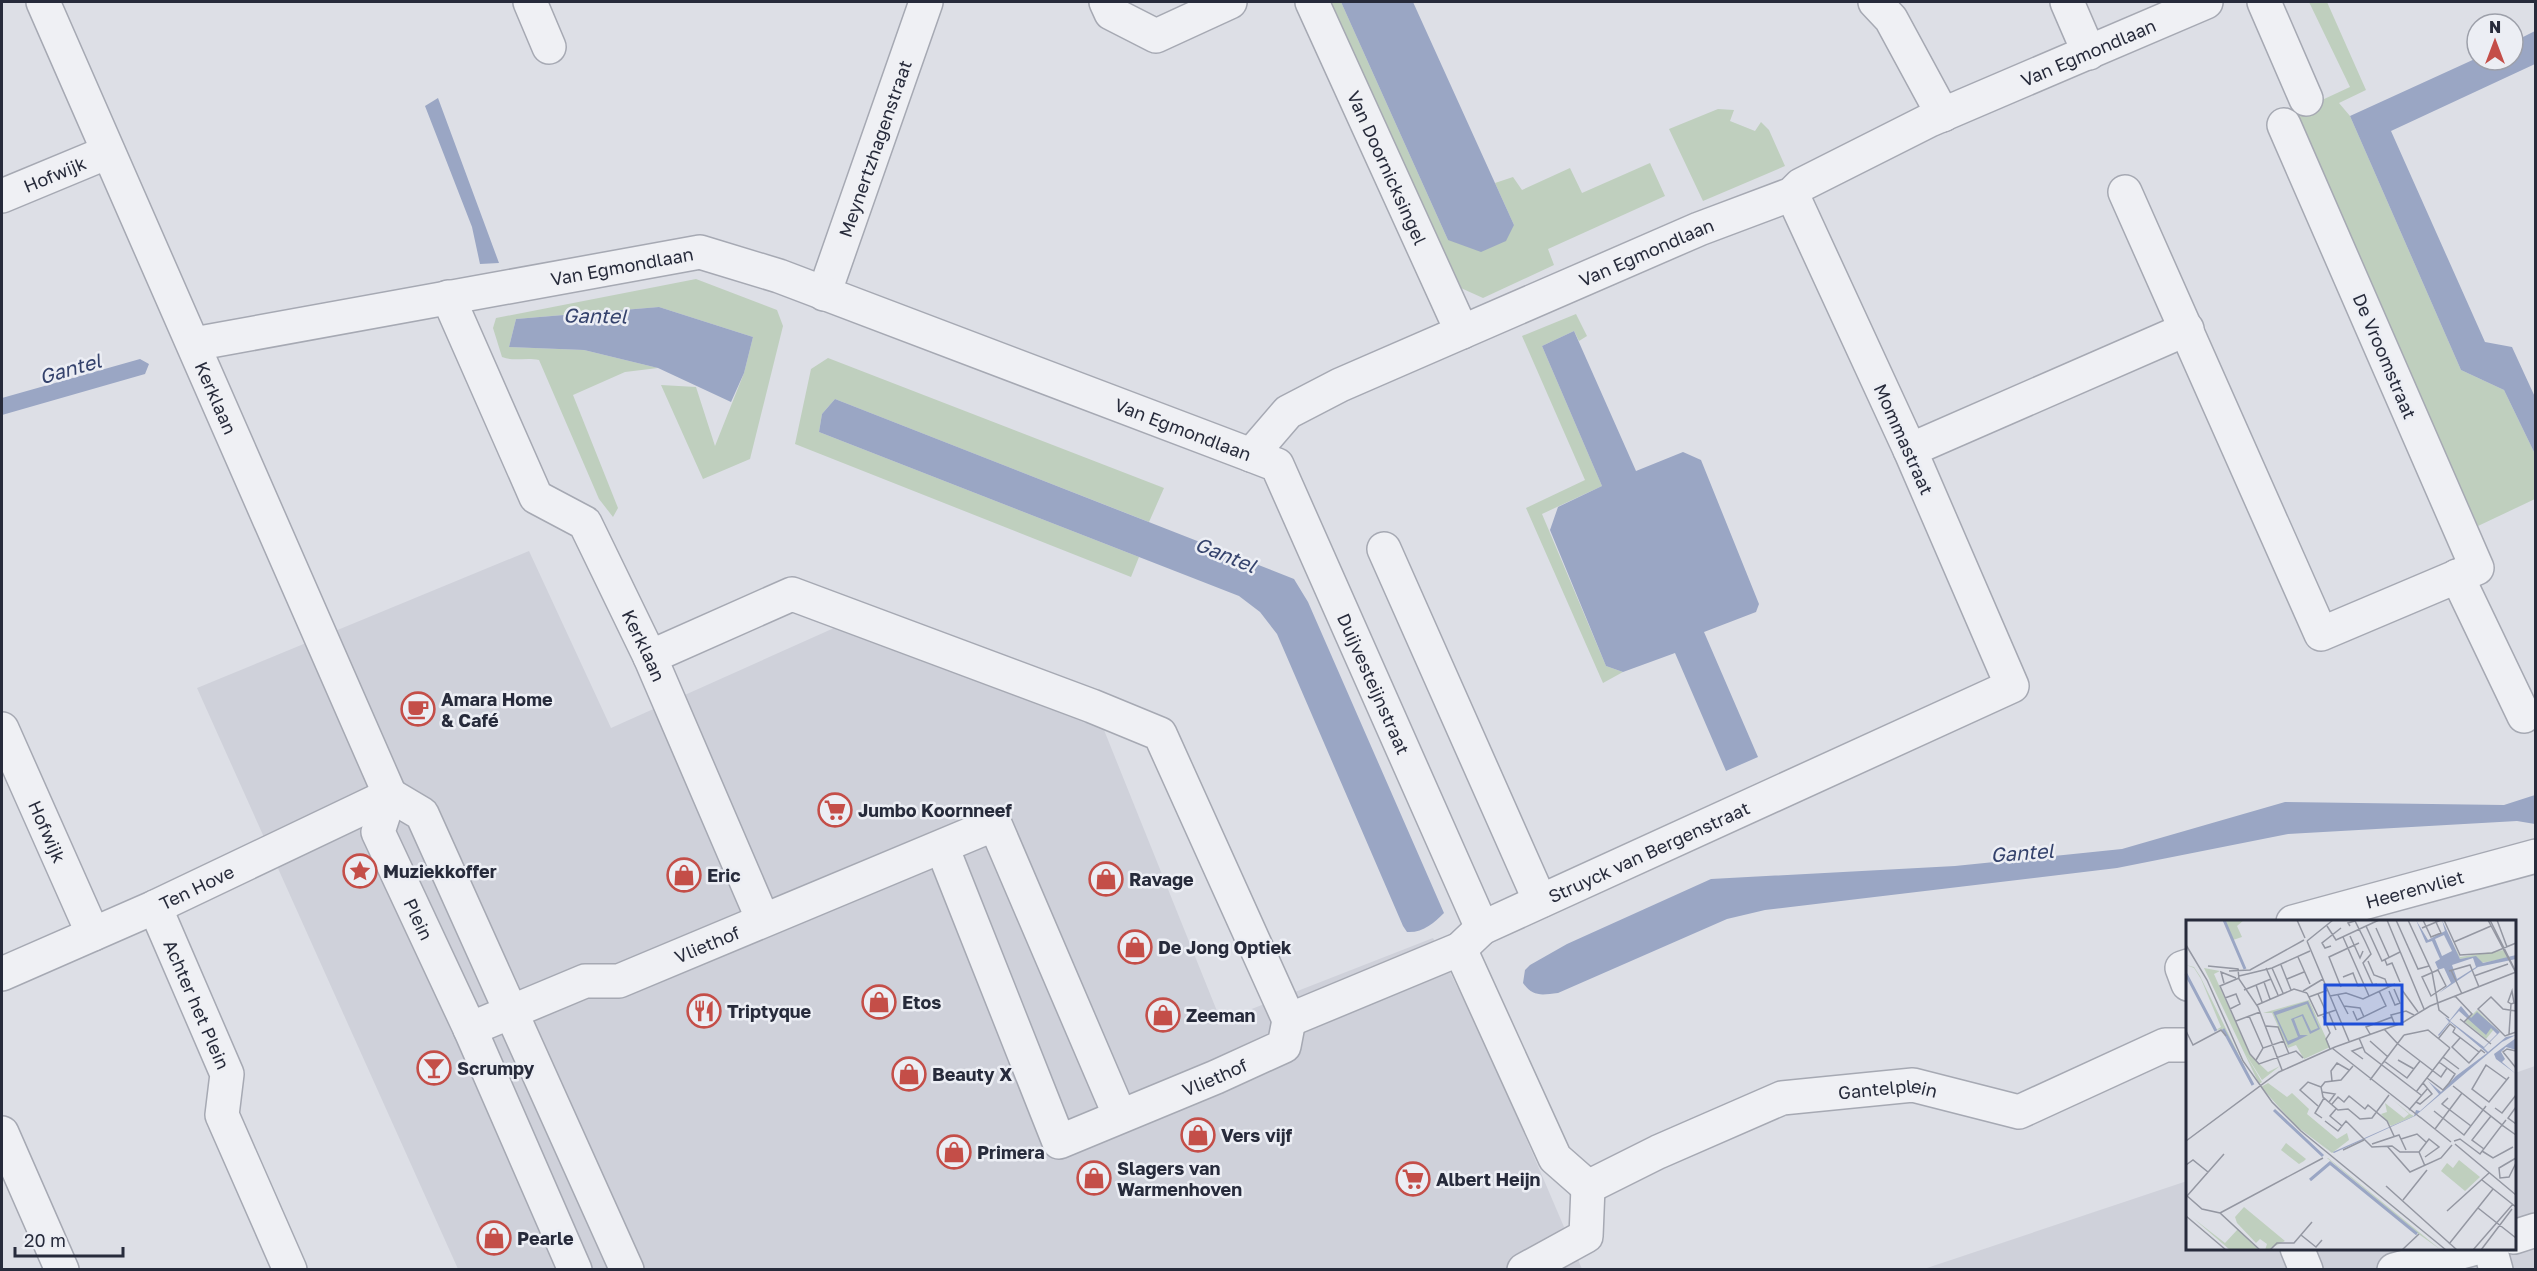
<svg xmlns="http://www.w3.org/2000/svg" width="2537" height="1271" viewBox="0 0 2537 1271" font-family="'Golos Text',sans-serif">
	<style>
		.built { fill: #cfd1da }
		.green { fill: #bfcfbe }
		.water { fill: #9aa6c4 }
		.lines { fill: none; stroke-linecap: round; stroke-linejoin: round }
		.minor-casing { stroke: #a6a9b3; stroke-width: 36 }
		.minor { stroke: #eff0f4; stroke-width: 33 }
		.labels { text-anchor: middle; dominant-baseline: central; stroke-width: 5; stroke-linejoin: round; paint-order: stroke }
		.street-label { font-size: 18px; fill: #272b3b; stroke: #eceef4 }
		.poi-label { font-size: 18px; font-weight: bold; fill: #272b3b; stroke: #eceef4; text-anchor: start }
		.water-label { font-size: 20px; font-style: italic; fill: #34426c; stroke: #eceef4 }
		.inset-river { fill: none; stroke: #9aa6c4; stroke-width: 3 }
		.inset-road { fill: none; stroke: #9497a2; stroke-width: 1.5 }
		.view { fill: #1d4ed8; fill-opacity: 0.15; stroke: #1d4ed8; stroke-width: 3 }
		.inset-edge { fill: none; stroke: #272b3b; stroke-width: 3 }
	</style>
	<rect width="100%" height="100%" fill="#dddfe6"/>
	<path class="built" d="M529 551 611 728 843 624 1102 725 1221 1021 1433 938 1487 1047 1582 1269H458L197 688Z
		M2535 1066V1269L1921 1270 2187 1181 2188 1248H2514L2515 1073Z"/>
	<path class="green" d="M1325 2H1341L1448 240 1514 225 1495 183 1513 177 1522 190 1570 168 1582 193 1650 163 1665 196 1548 249 1554 265 1483 298 1452 284Z
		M2309 2H2327L2366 90 2339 103 2350 116 2461 370 2504 390 2535 454V499L2478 526 2294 113 2350 87Z
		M1718 109 1734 110 1730 121 1755 131 1761 122 1769 130 1785 166 1703 201 1669 129Z
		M696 279 777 310 783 326 750 459 703 479 661 385 696 387 715 446 744 373 753 337 659 307 516 319 509 347 584 350 658 368 625 372 573 395 618 508 613 517 599 499 539 360C525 357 515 362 502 357L493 328 496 318Z
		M1576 314 1587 336 1579 341 1574 331 1542 346 1602 486 1542 514 1606 666 1623 672 1603 683 1526 508 1585 480 1522 336Z
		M828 358 1164 488 1149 522 835 399 822 414 819 432 1139 557 1131 577 795 444 811 369Z"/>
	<path class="water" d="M1341 2H1413L1514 225 1506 241 1481 252 1448 240Z
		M2535 31V64L2391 131 2485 342 2512 347 2535 397V454L2504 390 2461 370 2350 116 2477 58 2513 60V42Z
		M438 98 499 263 480 264 472 227 425 106Z
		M659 307 753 337 744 373 731 402 658 368 584 350 509 347 516 319Z
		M1574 331 1636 471 1683 452 1701 460 1759 604 1756 612 1704 632 1758 757 1726 771 1675 653 1623 672 1606 666 1550 530 1558 507 1602 486 1542 346Z
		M140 359 149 364 145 374 2 415V398Z
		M835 399 1294 579 1308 602 1444 913C1434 923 1423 933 1407 932L1403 926 1277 634 1260 612 1239 596 819 432 822 414Z
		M2535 795V824L2517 821 2288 834 2117 868 1765 910 1727 919 1558 993C1541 995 1533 997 1523 983L1525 970 1530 965 1567 944 1711 879 1955 866 2122 849 2285 802 2504 805Z"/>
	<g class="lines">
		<defs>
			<g id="minor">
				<path id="s1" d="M43 2 390 795"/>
				<path d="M530 2 549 47"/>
				<path d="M1106 2 1111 13 1156 36 1230 2"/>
				<path id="s2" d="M1312 2 1462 332"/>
				<path d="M1875 2 1891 19 1943 115"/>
				<path d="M2067 2 2089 53"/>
				<path d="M2264 2 2306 99"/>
				<path d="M2125 192 2321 634 2477 568 2284 125"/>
				<path id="s3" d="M2 196 108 152"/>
				<path id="s4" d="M824 294 926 2"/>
				<path id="s5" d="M448 297 536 497 585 523 650 657 763 920"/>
				<path id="s6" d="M194 344 700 252 779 276 1251 455 1288 412 1340 385 1699 229 1792 194 1801 185 1930 120 2206 2"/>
				<path d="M1910 450 2187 329"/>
				<path id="s7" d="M1251 455 1277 465 1482 928"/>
				<path d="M1384 549 1540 901"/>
				<path d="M2457 576 2524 716"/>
				<path d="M650 657 792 594 1092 706 1160 734 1289 1020"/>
				<path id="s8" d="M2 729 93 934"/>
				<path d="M390 795 422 814 627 1270"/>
				<path id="s9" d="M390 795 378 832 470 1029 575 1270"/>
				<path id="s10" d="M942 847 1059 1142 1216 1077 1284 1046 1289 1020"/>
				<path id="s11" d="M155 907 227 1074 222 1115 290 1270"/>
				<path id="s12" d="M2293 922 2536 856"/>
				<path d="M1460 949 1555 1158 1588 1187"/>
				<path d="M2188 966 2182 968 2188 984"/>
				<path id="s13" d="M2 974 155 907 390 795"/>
				<path id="s14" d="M1289 1020 1460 949 1482 928 2012 686 1910 450 1792 194"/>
				<path id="s15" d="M470 1029 585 981H619L995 824 1120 1116"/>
				<path d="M2 1133 62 1270"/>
				<path id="s16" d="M1588 1187 1658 1152 1782 1098 1913 1085 2019 1112 2165 1045H2188"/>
				<path d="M2514 1237 2536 1230"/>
				<path d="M2297 1248 2306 1270"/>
				<path d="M2490 1248 2496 1270"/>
				<path d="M1524 1270 1586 1236 1588 1187"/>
				<path d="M2394 1270 2476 1248"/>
			</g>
		</defs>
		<use href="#minor" class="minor-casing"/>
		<use href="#minor" class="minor"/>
	</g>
	<defs>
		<symbol id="cafe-ring" viewBox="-11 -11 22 22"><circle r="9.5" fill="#eceef4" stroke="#c44e48" stroke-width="1.5"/><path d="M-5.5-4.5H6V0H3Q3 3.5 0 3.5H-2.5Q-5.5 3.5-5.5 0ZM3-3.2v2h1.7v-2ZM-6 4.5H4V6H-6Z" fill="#c44e48"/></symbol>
		<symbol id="supermarket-ring" viewBox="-11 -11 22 22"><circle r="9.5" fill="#eceef4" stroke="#c44e48" stroke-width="1.5"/><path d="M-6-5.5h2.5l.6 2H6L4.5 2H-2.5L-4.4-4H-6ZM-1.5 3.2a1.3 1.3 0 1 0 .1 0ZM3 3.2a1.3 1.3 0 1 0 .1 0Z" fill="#c44e48"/></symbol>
		<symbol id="sight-ring" viewBox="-11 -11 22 22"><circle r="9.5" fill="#eceef4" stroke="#c44e48" stroke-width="1.5"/><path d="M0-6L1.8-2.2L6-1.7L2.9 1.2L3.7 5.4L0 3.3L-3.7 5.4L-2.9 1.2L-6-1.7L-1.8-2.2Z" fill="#c44e48"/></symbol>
		<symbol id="shop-ring" viewBox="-11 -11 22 22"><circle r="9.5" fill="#eceef4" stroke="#c44e48" stroke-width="1.5"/><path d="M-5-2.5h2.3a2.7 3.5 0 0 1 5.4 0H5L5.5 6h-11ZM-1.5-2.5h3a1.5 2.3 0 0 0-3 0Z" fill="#c44e48"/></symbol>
		<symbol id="restaurant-ring" viewBox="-11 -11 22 22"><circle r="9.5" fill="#eceef4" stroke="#c44e48" stroke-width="1.5"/><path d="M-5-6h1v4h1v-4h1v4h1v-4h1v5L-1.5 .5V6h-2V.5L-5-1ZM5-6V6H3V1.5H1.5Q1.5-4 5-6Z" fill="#c44e48"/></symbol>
		<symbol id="bar-ring" viewBox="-11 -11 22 22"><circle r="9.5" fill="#eceef4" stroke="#c44e48" stroke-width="1.5"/><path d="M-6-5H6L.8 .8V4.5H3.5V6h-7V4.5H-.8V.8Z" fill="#c44e48"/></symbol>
	</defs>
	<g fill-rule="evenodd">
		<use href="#cafe-ring" x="399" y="690" width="38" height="38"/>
		<use href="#supermarket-ring" x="816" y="791" width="38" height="38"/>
		<use href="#sight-ring" x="341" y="852" width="38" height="38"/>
		<use href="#shop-ring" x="665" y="856" width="38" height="38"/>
		<use href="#shop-ring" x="1087" y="860" width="38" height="38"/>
		<use href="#shop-ring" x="1116" y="928" width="38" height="38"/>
		<use href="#shop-ring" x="860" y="983" width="38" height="38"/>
		<use href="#restaurant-ring" x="685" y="992" width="38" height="38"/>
		<use href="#shop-ring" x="1144" y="996" width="38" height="38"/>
		<use href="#bar-ring" x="415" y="1049" width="38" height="38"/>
		<use href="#shop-ring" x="890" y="1055" width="38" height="38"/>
		<use href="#shop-ring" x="1179" y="1116" width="38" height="38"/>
		<use href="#shop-ring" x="935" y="1133" width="38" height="38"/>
		<use href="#shop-ring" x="1075" y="1159" width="38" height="38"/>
		<use href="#supermarket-ring" x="1394" y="1160" width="38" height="38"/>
		<use href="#shop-ring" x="475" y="1219" width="38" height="38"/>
	</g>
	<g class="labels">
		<g class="street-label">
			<text stroke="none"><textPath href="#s6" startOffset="2037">Van Egmondlaan</textPath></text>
			<text stroke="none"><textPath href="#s4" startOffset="154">Meynertzhagenstraat</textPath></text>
			<text stroke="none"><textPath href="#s2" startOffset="182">Van Doornicksingel</textPath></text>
			<text stroke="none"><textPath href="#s3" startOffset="57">Hofwijk</textPath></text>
			<text stroke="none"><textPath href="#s6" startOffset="1551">Van Egmondlaan</textPath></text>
			<text stroke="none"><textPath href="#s6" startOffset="435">Van Egmondlaan</textPath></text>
			<text transform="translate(2385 356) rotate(67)">De Vroomstraat</text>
			<text stroke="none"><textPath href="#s1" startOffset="432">Kerklaan</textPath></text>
			<text stroke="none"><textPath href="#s6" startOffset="1029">Van Egmondlaan</textPath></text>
			<text transform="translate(1904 439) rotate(66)">Mommastraat</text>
			<text stroke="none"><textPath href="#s5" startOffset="410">Kerklaan</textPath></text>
			<text stroke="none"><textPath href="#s7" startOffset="267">Duijvesteijnstraat</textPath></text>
			<text stroke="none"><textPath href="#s8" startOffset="112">Hofwijk</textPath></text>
			<text stroke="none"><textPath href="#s14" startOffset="399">Struyck van Bergenstraat</textPath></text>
			<text stroke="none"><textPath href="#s13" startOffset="213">Ten Hove</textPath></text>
			<text stroke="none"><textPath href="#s12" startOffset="126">Heerenvliet</textPath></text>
			<text stroke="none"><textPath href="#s9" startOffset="135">Plein</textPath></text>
			<text stroke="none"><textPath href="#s15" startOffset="254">Vliethof</textPath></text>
			<text stroke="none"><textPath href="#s11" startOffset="106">Achter het Plein</textPath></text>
			<text stroke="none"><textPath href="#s10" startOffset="486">Vliethof</textPath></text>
			<text stroke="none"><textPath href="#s16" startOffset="320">Gantelplein</textPath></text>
		</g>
		<g class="poi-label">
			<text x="441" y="699">Amara Home<tspan x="441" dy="21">&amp; Café</tspan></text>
			<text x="858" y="810">Jumbo Koornneef</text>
			<text x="383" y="871">Muziekkoffer</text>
			<text x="707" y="875">Eric</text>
			<text x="1129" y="879">Ravage</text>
			<text x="1158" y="947">De Jong Optiek</text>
			<text x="902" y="1002">Etos</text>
			<text x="727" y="1011">Triptyque</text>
			<text x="1186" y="1015">Zeeman</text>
			<text x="457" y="1068">Scrumpy</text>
			<text x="932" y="1074">Beauty X</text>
			<text x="1221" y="1135">Vers vijf</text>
			<text x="977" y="1152">Primera</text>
			<text x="1117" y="1168">Slagers van<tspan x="1117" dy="21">Warmenhoven</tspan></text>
			<text x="1436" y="1179">Albert Heijn</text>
			<text x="517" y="1238">Pearle</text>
		</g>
		<g class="water-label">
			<text transform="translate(595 315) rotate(1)">Gantel</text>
			<text transform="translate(70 368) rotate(-16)">Gantel</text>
			<text transform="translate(1226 554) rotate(22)">Gantel</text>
			<text transform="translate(2022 852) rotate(-4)">Gantel</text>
		</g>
	</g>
	<g transform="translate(2186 920)">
		<rect width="330" height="330" fill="#dddfe6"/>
		<path d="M38 0H58L51 6 56 17 47 20ZM267 24 274 37 318 30 322 38 295 43 290 37 274 39ZM0 45 8 47 14 56 68 166 38 109 30 110 35 107 15 59 8 48ZM18 48 34 51 28 54 64 135 82 152 94 146 76 160 59 133 76 162 73 164ZM123 80 144 127 118 139 110 125 102 128 86 93H77ZM291 90 309 108 300 119 279 102ZM82 163 101 177 106 173 123 189 121 194 151 219 161 213 163 220 146 233 109 205 75 167ZM206 179 224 194 228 196 205 206 195 194 201 192 199 183 218 198 223 194ZM100 223 120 239 118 241 113 244 95 230ZM141 238H142L255 330 234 315ZM273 240 294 257 279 271 255 251 261 243 267 248ZM58 287 99 321 85 328 87 330H79L81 324 74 319 70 323 51 303 49 297ZM7 298 39 323 52 309 73 330H44Z" fill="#bfcfbe"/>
		<path d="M230 0 242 20 259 11 256 0 274 39 290 36 297 43 330 35V39L292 47 253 73 265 63 258 48 248 51 252 49 249 42 254 39 246 21 240 23ZM258 15 266 31 256 36 249 19ZM287 38 290 47 271 59 266 45ZM122 81 134 109 124 114 116 96 108 99 114 115H122L102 125 87 92ZM121 84 132 108 125 111 117 94 105 99 112 117 102 121 90 95ZM275 86 285 98 291 92 314 112 298 128 302 132 320 117 330 115 316 122 229 196 148 233 133 221 147 232 228 196 230 190 234 191 253 174 242 161 255 172 270 156 301 133 264 102 253 116 252 115 263 102 259 97 264 100ZM273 91 300 115 305 108 311 114 298 127 264 101ZM330 118V130L320 127 315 132 319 139 316 142 330 154 310 139 308 134Z" fill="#9aa6c4" fill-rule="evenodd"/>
		<path class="inset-river" d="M38 0 59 49M0 54 30 111M37 109 67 165M88 190 137 236M124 260 144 243 231 314"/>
		<path class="inset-road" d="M111 0 119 18M201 0 238 89M210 0 232 49 243 46M222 0 246 52 253 90 263 98M237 0 245 17 255 13 249 0M258 0 274 35 306 33 330 23M302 0 330 53M304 0 330 52M311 0 321 27M141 6 150 20 193 0M164 6 162 3 169 1 179 21 185 34 177 43 187 65 191 64M180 6 196 41 214 32M190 8 203 37M236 8 255 0M164 16 174 38 177 31M157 17 183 76M121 21 163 121M121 21 147 0M268 22 305 6M0 25 21 60 57 141 86 182 115 211 260 330M145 26 139 28 136 23 155 8M112 37 124 64M199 40 201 45 206 43 214 62M182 41 188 55 199 59 202 67M95 45 105 70M22 46 52 49 53 59 72 87 96 150M80 48 92 75M86 48 97 73M252 50 260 66 245 76 236 57ZM265 50 276 74M43 51 64 50 118 20M263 51 284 45 293 67M53 56 86 48 124 31M288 56 322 44M157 57 167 53 172 66 178 65M53 58 34 66 64 134 73 144 110 131 117 138M101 59 118 52M78 62 84 79M38 63 35 52 50 58M70 65 76 82M155 67 143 37 173 23M58 70 85 59M216 70 232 92M117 71 137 59M203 71 209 85 214 83 208 69M121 73 132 96 150 90M132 74 141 94M152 75 162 94M144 76 160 73 177 79 209 64M269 76 286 94 278 102M123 77 142 70M39 78 50 74 54 84 44 89M71 85 108 69 121 73M158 86 174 88 178 97M167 91 171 100 200 86 193 71M330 91 317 89 305 77 292 89 319 116 330 112M143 93 150 110M63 96 77 128M137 96 144 113 140 119 144 129M274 99 305 124M50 101 74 92M209 105 205 95 220 91 228 95M80 106 92 107 103 134M198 109 212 124M0 111 7 125 35 110 40 116M184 114 180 107 206 97M323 114 325 84 322 82 326 71 328 83 325 84M218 115 242 110 264 128M173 118 179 132 235 175M274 118 266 127 283 143 295 130 299 133M252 119 264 104 269 108 267 112 293 132M184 121 202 137M212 124 255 157 261 148M149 127 216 103 244 86 330 52M177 127 166 131 177 139M146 128 235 198M330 131 321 129 317 132 330 148M257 137 273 149M70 140 77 128 98 121M212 140 228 149M198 141 221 158 234 141M167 146 155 160 139 162 135 167 137 177 152 190 162 189 174 199 186 198 203 175M241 158 257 170 263 163 269 154 253 142M184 160 218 115M321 160 300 145 286 169 303 182 323 157M146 161 145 151 151 143 163 150M267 166 316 205 294 234 274 219 268 221M136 172 149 174 143 182M230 172 264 128M262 178 256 184 285 206M230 182 234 184 246 174 237 163M146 184 152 177 158 182 163 176 179 189 182 185 201 201 208 216M132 186 114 170 122 162 135 167M330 187 322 198 330 204M309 188 316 193 330 175M150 189 144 196 156 206M223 190 242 168M248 191 278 215 300 186M234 197 265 222M136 198 129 193 138 178M320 200 316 205 330 215M139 201 152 211 160 201 186 227 206 226 214 232H233L239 246M249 209 276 173M215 219 231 214 240 222M0 221 93 152 149 127M186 224 213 215 220 230M269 224 330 275M201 226 224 252 255 238 266 225M298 229 286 220 305 196M157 230 178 220M296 231 307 238 327 227M233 232 243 219 253 227 239 237M330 238 313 248 314 258 323 257 330 243M0 245 7 240 22 252M296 260 330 287M200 266 271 330M0 275 16 289 34 293 74 330M1 276 38 234M217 280 241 250M292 288 330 318M261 291 303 253M34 293 137 238M0 296 40 330M115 315 130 327 136 320M263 324 307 269M84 330 91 323H108L126 302M216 330 233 314M287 330 327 284M295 330 326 289"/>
		<path class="view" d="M139 65H216V104H139Z"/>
		<rect width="330" height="330" class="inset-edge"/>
	</g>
	<rect width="2537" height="1271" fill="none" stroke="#272b3b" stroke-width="6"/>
	<g transform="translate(2495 42)"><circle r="28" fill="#eceef4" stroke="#9da0aa" stroke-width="1.5"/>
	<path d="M0-4.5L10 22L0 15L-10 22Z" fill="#c44e48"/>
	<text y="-9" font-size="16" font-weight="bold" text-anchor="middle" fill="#272b3b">N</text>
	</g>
	<path d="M15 1247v9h108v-9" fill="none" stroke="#272b3b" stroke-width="3"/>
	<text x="24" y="1247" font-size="18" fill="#272b3b" stroke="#eceef4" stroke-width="4.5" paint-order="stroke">20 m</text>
</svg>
